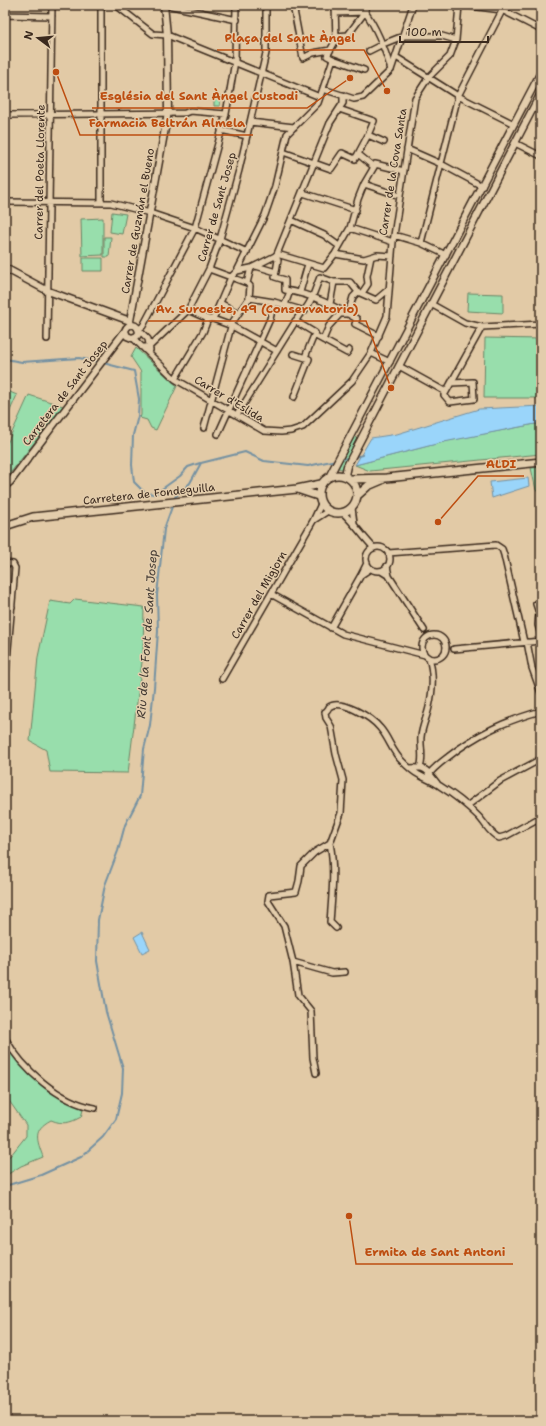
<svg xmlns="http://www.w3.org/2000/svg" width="546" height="1426" viewBox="0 0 546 1426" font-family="'Shantell Sans',sans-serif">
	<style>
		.green { fill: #98deac; stroke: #6a8465 }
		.water { fill: #9ad5fa; stroke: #7491a2 }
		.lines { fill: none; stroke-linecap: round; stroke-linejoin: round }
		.stream { stroke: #7491a2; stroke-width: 2 }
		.minor-casing { stroke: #3b2a1e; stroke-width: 8 }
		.tertiary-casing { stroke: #3b2a1e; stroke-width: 9 }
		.secondary-casing { stroke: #3b2a1e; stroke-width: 10 }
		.minor { stroke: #e3cdac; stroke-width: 5 }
		.tertiary { stroke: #e3cdac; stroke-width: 6 }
		.secondary { stroke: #e3cdac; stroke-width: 7 }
		.labels { text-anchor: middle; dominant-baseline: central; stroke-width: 3; stroke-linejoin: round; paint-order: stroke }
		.street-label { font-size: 11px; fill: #3b2a1e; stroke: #e3cdac }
		.water-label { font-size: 12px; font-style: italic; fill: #443b34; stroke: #e3cdac }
		.leader { fill: none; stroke: #bd4d10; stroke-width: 1.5 }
		.callout-dot { fill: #bd4d10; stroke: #e3cdac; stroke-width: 1.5 }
		.callout-label { font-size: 12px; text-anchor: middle; font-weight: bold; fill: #bd4d10; stroke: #e3cdac; stroke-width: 3; stroke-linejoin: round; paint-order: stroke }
	</style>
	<rect width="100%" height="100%" fill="#e2caa6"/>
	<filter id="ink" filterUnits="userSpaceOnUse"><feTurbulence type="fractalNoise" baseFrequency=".025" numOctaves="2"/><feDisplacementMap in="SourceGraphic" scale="8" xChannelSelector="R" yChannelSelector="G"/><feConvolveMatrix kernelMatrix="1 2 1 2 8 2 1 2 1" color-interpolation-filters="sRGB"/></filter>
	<g filter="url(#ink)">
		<path class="green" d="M214 95 221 96 220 106H214Z
			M112 212 126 214 122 234 110 232Z
			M103 218V255L82 256 81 219Z
			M104 237H111L109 257H104Z
			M83 258H103V271H83Z
			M468 293 503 294V313L467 311Z
			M485 338 541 339V398H484Z
			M136 348 177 386 156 430 151 428 147 420 140 418 141 415V372L131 357Z
			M5 390 17 395 5 422Z
			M29 395 63 406 8 476 5 475V448Z
			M535 424H541V454L370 471 355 465 447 441Z
			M354 437 358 439 342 469 338 468Z
			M541 467V496L536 490 531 468Z
			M75 599 144 607 143 654 128 773 50 772 46 750 30 741 38 657 50 601 70 604Z
			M5 1046 25 1070 46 1088 67 1102 82 1108 83 1110 81 1117C70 1123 63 1125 51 1120 32 1130 37 1140 43 1157L21 1166 5 1176V1159L11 1155 26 1136V1125L5 1095Z"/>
		<path class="water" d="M541 406V424H535L444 442 355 465 371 438 397 434 479 409Z
			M528 478 529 486 492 498 490 482Z
			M142 932 150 949 142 953 134 937Z"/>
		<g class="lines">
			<path class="stream" d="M5 359 22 362 79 358 99 362
				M103 363 134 371 139 399 138 416 133 435 132 465 134 482 145 493 155 494 180 476 188 467 200 463
				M354 457 363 455
				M340 459 350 458
				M174 500 175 497 190 483 201 463 245 452 264 461 308 466 336 460
				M5 1186 41 1175 81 1157 103 1137 116 1119 122 1093 123 1068 106 1012 97 961 98 920 105 885 118 851 125 825 140 796 144 749 150 725 154 688 158 631 157 595 164 529 173 504"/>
			<defs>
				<path id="minor" d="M116 5 153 34 167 35 320 97
					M167 5 237 20
					M293 5 303 58 313 53 330 50
					M462 5 502 10 541 30
					M365 12C378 30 385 49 391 70
					M365 12 366 5
					M336 13 365 12
					M5 15 52 16
					M5 20V5
					M336 36 348 35 365 12
					M369 51 383 44 403 36H442L456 40
					M396 57 458 96 514 124
					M333 59 364 70
					M323 89 354 99 363 97 391 70 413 5
					M339 109 374 121 368 135
					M5 115 185 113 190 111 226 114
					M250 122 294 127
					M221 130 247 136
					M515 143 541 156
					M407 149 441 164 482 186
					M283 152 331 169 342 153 355 159 358 154
					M375 164 404 171
					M364 184 400 196
					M303 193 356 210
					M5 202 111 203 150 213 195 228 247 252
					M101 203V5
					M291 220 324 235 339 246
					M350 228 393 242
					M394 235 421 243 446 255
					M421 243 458 96 505 5
					M277 254 324 268 335 254 350 228 358 199 364 184 374 167 358 154 368 135 384 142
					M335 254 364 259 377 255 392 256
					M275 256 278 260 275 277 285 280V290C312 294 334 306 357 319L355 324 379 336
					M256 266 276 272
					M209 269 247 283
					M237 271 251 268 275 256 277 254 330 123 343 103V95
					M247 283 251 268
					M300 292 308 264
					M362 293 368 284 367 276 371 257
					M249 298 274 302 305 311
					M220 303 238 313
					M330 304 334 282
					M431 304 465 323 482 327 541 324
					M285 305 290 291
					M188 310 208 319H213L232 326 277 351
					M213 319 231 277 237 271 265 215 275 186 287 134 318 103 333 59 327 56 336 40 335 5
					M295 321 315 333 305 357
					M139 329 143 326 195 228 226 114 235 61 236 5
					M139 330 148 339 150 350
					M314 335 347 353 349 350
					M133 338 175 379 264 431 281 432 291 431 303 427 352 381 371 353 387 316 393 242 415 98 428 78 450 56 456 40 459 5
					M47 339 52 5
					M323 340 329 326 340 314H348L353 297 358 292
					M142 347H149L188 310 209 269 220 239 239 170 266 53V5
					M371 353 390 362
					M293 354 309 359 294 397
					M399 366 446 392
					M175 379 203 332 208 319
					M446 392 482 327
					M446 392 444 395 450 402 474 399 473 382 451 383
					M237 415 300 314C311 306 315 289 320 277L334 282H350L358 292 376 300 389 289
					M204 428 232 323 249 298 250 286 247 283
					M218 434 270 319 274 302
					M352 508 354 523
					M343 513C355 524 363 537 374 548
					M314 520 328 511
					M366 559a12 12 0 1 1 24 0a12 12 0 1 1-24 0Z
					M388 553 496 545 502 549 504 555 524 642
					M5 563 13 564 15 568 5 684
					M367 563 361 575 370 569
					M381 571 389 576 387 566
					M389 576 424 630
					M271 594 343 634 425 655
					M541 602 536 604 539 613 538 625 541 635
					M5 606 12 607
					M331 628 361 575
					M422 647a12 12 0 1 1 24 0a12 12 0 1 1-24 0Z
					M527 642 532 668 541 693
					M454 649 541 641
					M222 679 313 521 321 504
					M420 767C424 759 420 746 421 737 422 726 427 717 429 707 433 690 434 674 429 658
					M410 768C428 767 426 770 437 783
					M426 778C431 770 440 763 448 757 477 734 505 721 541 711
					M467 806 500 781 541 759
					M330 843C335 868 332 896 330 922L336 928
					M293 962 332 973 345 972
					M5 1038C22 1069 59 1102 95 1108
					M316 1073 313 1058 311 1011 298 995 293 962 284 926 268 901 269 895 296 892 299 881 301 866 315 852 330 843 341 813 343 780 336 754 331 726 326 718 325 712C326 712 329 708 329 707 341 698 372 718 380 728 389 738 392 752 402 761 406 765 411 770 416 773 423 778 432 780 440 786 453 794 467 805 478 816 486 824 489 833 499 838L506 836 541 817"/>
				<path id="tertiary" d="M5 268 48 291 130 321
					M131 325 130 321 168 112 167 35 164 5
					M330 475 541 72
					M345 475 347 466 541 93
					M5 486 10 482 125 331C128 322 138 323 139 333L137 336 132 338 127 336 125 331"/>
				<path id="secondary" d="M319 494a19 19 0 1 1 38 0a19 19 0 1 1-38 0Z
					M352 479 386 478 541 462
					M300 490 318 496
					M358 495 368 486 382 480
					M5 526 33 517 297 489 321 484"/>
			</defs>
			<use href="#minor" class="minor-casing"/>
			<use href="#tertiary" class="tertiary-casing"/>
			<use href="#secondary" class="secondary-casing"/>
			<use href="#minor" class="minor"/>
			<use href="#tertiary" class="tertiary"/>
			<use href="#secondary" class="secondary"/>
		</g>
	</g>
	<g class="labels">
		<g class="street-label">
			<text transform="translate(40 172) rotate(-89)">Carrer del Poeta Llorente</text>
			<text transform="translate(393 172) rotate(-81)">Carrer de la Cova Santa</text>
			<text transform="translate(217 207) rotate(-74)">Carrer de Sant Josep</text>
			<text transform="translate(138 221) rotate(-80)">Carrer de Guzmán el Bueno</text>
			<text transform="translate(65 393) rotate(-52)">Carretera de Sant Josep</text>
			<text transform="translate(229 399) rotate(31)">Carrer d'Eslida</text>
			<text transform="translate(149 494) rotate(-6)">Carretera de Fondeguilla</text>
			<text transform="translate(259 595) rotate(-60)">Carrer del Migjorn</text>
		</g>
		<g class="water-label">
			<text transform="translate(147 634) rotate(-86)">Riu de la Font de Sant Josep</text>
		</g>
	</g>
	<path class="leader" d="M387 91L364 50H217M350 78L307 108H92M56 72L80 135H253M391 388L366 321H148M438 522L478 476H524M349 1216L356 1264H513"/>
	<g class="callout-dot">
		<circle cx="387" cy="91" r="4"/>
		<circle cx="350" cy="78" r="4"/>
		<circle cx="56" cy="72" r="4"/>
		<circle cx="391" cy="388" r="4"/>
		<circle cx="438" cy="522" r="4"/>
		<circle cx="349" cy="1216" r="4"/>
	</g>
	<g class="callout-label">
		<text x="290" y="42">Plaça del Sant Àngel</text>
		<text x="199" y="100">Església del Sant Àngel Custodi</text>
		<text x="167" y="127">Farmacia Beltrán Almela</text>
		<text x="257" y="313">Av. Suroeste, 49 (Conservatorio)</text>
		<text x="501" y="468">ALDI</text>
		<text x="435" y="1256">Ermita de Sant Antoni</text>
	</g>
	<rect width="546" height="1426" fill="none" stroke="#e3cdac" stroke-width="20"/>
	<rect x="10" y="10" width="526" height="1406" fill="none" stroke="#3b2a1e" stroke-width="1.5" filter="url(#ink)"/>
	<g transform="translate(38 38) rotate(286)" stroke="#e3cdac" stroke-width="3" paint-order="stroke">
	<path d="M0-3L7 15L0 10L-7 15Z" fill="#3b2a1e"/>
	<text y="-6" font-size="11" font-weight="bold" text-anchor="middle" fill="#3b2a1e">N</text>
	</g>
	<path d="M400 36v6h88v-6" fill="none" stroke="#3b2a1e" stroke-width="2"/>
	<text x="406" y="36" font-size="12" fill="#3b2a1e" stroke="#e3cdac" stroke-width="3" paint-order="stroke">100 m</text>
</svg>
